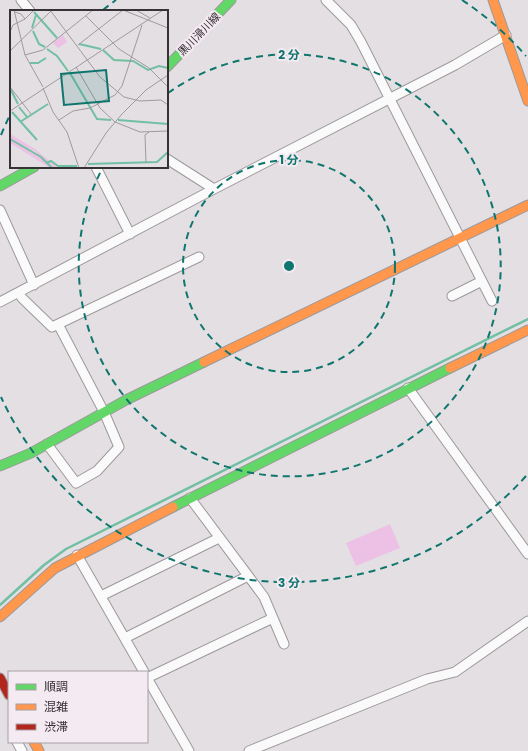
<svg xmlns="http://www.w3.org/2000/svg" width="528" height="751" viewBox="0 0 528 751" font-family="Poppins,'Noto Sans JP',sans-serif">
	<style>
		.green { fill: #edc1e5 }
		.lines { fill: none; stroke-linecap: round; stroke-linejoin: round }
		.stream { stroke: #71c0a3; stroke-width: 2.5 }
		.street-casing { stroke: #9c999c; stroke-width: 11 }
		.fast-casing { stroke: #9c999c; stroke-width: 11 }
		.slow-casing { stroke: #9c999c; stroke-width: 11 }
		.jam-casing { stroke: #9c999c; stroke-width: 11 }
		.street { stroke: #fbfafb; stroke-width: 9 }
		.fast { stroke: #63d668; stroke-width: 9 }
		.slow { stroke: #ff974d; stroke-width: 9 }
		.jam { stroke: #b3261e; stroke-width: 9 }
		.ring { fill: none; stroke: #0f766e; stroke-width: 2; stroke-dasharray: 7 5 }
		.labels { text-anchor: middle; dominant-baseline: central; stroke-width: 4; stroke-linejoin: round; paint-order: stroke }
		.street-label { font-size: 11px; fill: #363235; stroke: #f4eaf2 }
		.inset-river { fill: none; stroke: #71c0a3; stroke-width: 2 }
		.inset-road { fill: none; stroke: #9e9a9d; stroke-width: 1 }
		.view { fill: #0f766e; fill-opacity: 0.15; stroke: #0f766e; stroke-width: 2 }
		.inset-edge { fill: none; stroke: #363235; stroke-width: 2 }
		.centre { fill: #0f766e; stroke: #f4eaf2; stroke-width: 2 }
		.ring-label { font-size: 12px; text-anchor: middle; font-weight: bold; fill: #0f766e; stroke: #f4eaf2; stroke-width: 4; stroke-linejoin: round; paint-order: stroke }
	</style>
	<rect width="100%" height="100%" fill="#e4dfe3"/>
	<path class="green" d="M390 524 400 548 356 566 346 543Z"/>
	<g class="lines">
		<path class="stream" d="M0 605 44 565 66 549 528 319"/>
		<defs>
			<path id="street" d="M21 0 30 11
				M326 0 351 25 361 42 492 301
				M167 159 214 189
				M96 167 130 234
				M0 210 34 285
				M19 293 22 298 52 327 199 257
				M452 296 482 281
				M0 302 214 189 455 65 506 35
				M408 388 528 554
				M47 444 76 483 97 471 119 447 104 412 59 326
				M190 498 264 597 284 644
				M77 555 144 672
				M101 596 219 538
				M125 638 248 576
				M147 678 273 618
				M147 678 189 751
				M17 742 22 751
				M249 751 427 679 455 672 528 621"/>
			<path id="fast" d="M167 67 231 0
				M0 186 34 167
				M0 466 31 453 126 400 204 362
				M173 507 450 368"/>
			<path id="slow" d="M493 0 528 101
				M204 362 528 205
				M450 368 528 330
				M0 617 55 568 173 507
				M34 742 39 751"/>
			<path id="jam" d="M0 678 9 695"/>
		</defs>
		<use href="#street" class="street-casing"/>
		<use href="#fast" class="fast-casing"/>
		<use href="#slow" class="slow-casing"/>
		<use href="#jam" class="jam-casing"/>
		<use href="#street" class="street"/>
		<use href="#fast" class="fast"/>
		<use href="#slow" class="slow"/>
		<use href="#jam" class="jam"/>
	</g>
	<g class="ring">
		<circle cx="289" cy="266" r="106"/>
		<path d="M168 93A211 211 0 1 1 102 169"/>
		<path d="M526 476A317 317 0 0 1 1 397M1 135A317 317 0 0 1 10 115M103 10A317 317 0 0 1 116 0M462 0A317 317 0 0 1 526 56"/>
	</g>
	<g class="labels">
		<g class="street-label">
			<text transform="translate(199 34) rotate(-46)">黒川滑川線</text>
		</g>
	</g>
	<g transform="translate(10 10)">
		<rect width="158" height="158" fill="#e4dfe3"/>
		<path d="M53 25 57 32 48 38 43 33ZM0 124 25 139 48 158H42L26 142 0 129ZM0 130 31 148 40 158 0 133Z" fill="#edc1e5"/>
		<path class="inset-river" d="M24 2 47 28M22 18 26 5M23 21 29 34 35 37M69 34 91 39M37 39 47 46 58 61M93 40 104 50 123 51 138 60 149 56 158 58M20 53H28L36 48M60 63 87 109 101 110M1 80 8 94M9 97 17 107M2 102 27 130M108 110 158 114M10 112 38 94M0 129 31 147 42 158M36 153 41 151 48 156H67M78 154 147 152 158 142"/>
		<path class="inset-road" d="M4 0 15 45 33 77M40 0 90 67 114 87 130 91 151 90 158 95M113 0 158 18M126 0 140 8M76 6 109 39 139 58 158 77M15 9 24 0M0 22 3 15 15 9 11 4 5 2M68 35 113 0M0 41 41 1M15 45 33 40 83 0M66 57 90 98 105 112 130 122 158 121M0 77 21 104M33 78 43 102 57 122 69 158M0 101 153 0M49 110 63 101 80 98 105 85 112 76 132 15M136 153 135 125 139 122M74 158 96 123 112 104 136 80 158 65"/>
		<path class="view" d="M96 60 99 91 54 95 51 64Z"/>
		<rect width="158" height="158" class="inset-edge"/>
	</g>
	<circle cx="289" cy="266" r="6" class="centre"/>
	<g class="ring-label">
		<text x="289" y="59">2 分</text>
		<text x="289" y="164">1 分</text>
		<text x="289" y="587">3 分</text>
	</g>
	<rect x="8" y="671" width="140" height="72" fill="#f4eaf2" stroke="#a8a0a6"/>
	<rect x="16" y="684" width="20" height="6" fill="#63d668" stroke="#a8a0a6"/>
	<text x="44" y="691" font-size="12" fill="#363235">順調</text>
	<rect x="16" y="704" width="20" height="6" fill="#ff974d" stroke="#a8a0a6"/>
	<text x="44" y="711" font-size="12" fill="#363235">混雑</text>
	<rect x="16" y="724" width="20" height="6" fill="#b3261e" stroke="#a8a0a6"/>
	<text x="44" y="731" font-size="12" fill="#363235">渋滞</text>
</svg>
